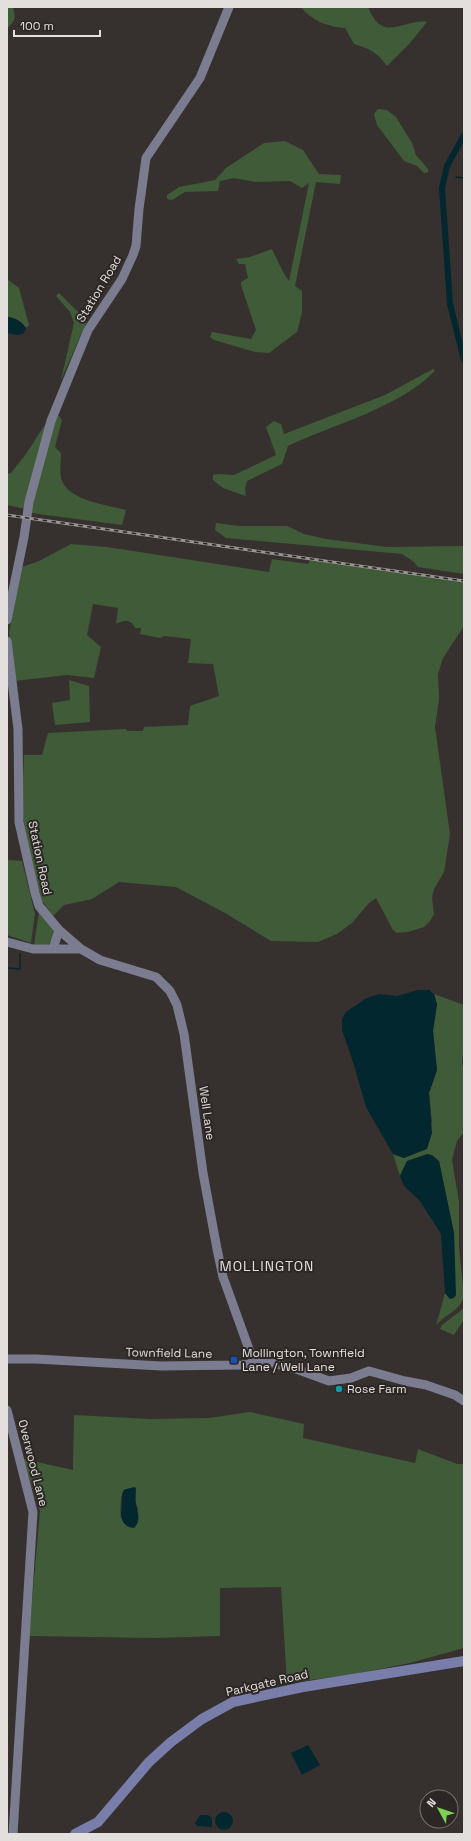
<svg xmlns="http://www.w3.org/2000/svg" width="471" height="1841" viewBox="0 0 471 1841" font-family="'Space Grotesk',sans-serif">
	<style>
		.green { fill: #405b37; fill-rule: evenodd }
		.water { fill: #03272e }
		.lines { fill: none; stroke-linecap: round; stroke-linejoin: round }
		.stream { stroke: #03272e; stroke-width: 1.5 }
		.canal { stroke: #03272e; stroke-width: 6 }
		.secondary { stroke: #7c7c91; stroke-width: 9 }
		.primary { stroke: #787daa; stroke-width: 10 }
		.rail-casing { stroke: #979492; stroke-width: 3 }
		.rail { stroke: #2c2725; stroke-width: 1.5; stroke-dasharray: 4.5; stroke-linecap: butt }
		.transit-dot { fill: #1a4fb4; stroke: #2c2725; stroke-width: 1.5 }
		.culture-dot { fill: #0f9aa8; stroke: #2c2725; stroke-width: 1.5 }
		.labels { text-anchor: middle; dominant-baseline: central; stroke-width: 4; stroke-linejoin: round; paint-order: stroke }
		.street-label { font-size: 12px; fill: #e2dfdd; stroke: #2c2725 }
		.poi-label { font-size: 12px; fill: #e2dfdd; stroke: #2c2725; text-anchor: start }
		.quarter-label { font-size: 14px; letter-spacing: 1px; fill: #e2dfdd; stroke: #2c2725 }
	</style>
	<rect width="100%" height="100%" fill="#36312f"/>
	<path class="green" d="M7 7H13C16 16 15 23 7 28Z
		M301 7H368C383 45 404 18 427 22L410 43 387 66C377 52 370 49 354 44L345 28C328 27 312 21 301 7Z
		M378 109 387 110 396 117 412 143 416 155 428 169V172L424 173 417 166 404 161 377 125 374 114Z
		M285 141 303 150 319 174 341 175 340 184 316 182 295 286 302 291V313L297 332 269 353 255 352 214 340 210 337 212 332 251 339 256 330 241 285V282L248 278 245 264H239L236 259 250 257 272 249 283 272 289 281 309 183 302 188 290 181 256 182 234 178 220 181 218 191 185 192 172 200 167 199V195L179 187 215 180 226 168 264 143Z
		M7 279 19 288 29 325 26 328C22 322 15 317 7 317Z
		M59 293 87 321 61 380 74 323 70 312 56 296Z
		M433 369 435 371C397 409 336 423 288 446L282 464 247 481 245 489 246 496 223 488 213 480V475L219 474 234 475 276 455 266 427 274 421 281 424 284 434 385 395Z
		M56 416H59L62 420 55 447 61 453C61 461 59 474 62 481 70 501 108 505 126 510L122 525 31 513 48 438Z
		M46 423 25 509 7 505V474L11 473 26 454Z
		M216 523 238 526H287L304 534 326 539 387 547 464 546V574L418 567 414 562 402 554 226 538 215 530Z
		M71 544 107 547 269 572 272 559 308 564 310 560 464 582V626L443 658 438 674 439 699 435 727 450 834 444 872 434 889 432 898 434 914 430 921 424 927 408 932 397 933 393 930 376 898 368 904 352 923 337 934 318 942 271 941 225 913 176 887 119 882 92 899 64 905 53 916 42 901 26 845 22 801 24 755H42L48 733 126 729 127 731H143L144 727 188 725 190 706 219 696 213 664 188 663 191 639 164 636 160 638 140 634 141 628H135C131 619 124 619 116 624L118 608 93 604 87 635 101 647 94 678 67 675 14 681 9 632 22 567 39 561Z
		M69 680 89 686 90 722 55 725 52 703 70 700Z
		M7 860 22 861 35 914 31 943 7 935Z
		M39 911 53 929 54 933 51 942 48 945H34Z
		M434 994 464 1005V1044L462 1063 464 1070V1132L457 1141 452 1160 459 1202V1248L464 1296C461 1311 444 1314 436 1326L445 1293 450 1299 454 1233 439 1161H407L400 1176 393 1154 404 1158 432 1122 429 1093 437 1070 433 1031 437 1004Z
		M464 1308V1319L454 1335 440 1329 442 1325Z
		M250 1412 304 1424 303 1438 415 1463 418 1449 457 1464H464V1648L410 1663 349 1675 287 1683 281 1587 220 1588V1636L155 1638 29 1636 40 1511 23 1459 73 1470 74 1415 150 1419 209 1418ZM129 1488 138 1509 121 1518C120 1510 120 1497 124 1490Z"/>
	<path class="water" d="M7 317C15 317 22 322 26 328L23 334 17 335 7 333Z
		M418 990H429L434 994 437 1004 433 1031 437 1070 429 1093 432 1133 427 1149 404 1158 393 1154 366 1107 353 1062 342 1030V1019L346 1012 365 999 379 994 397 996Z
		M427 1154 432 1155 439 1161 454 1233 456 1295 454 1298 450 1299 445 1293 441 1234 420 1201 404 1186 400 1176 407 1161Z
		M134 1487 136 1488C136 1493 135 1500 136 1504 138 1513 141 1521 134 1528 121 1527 120 1516 122 1506 122 1500 121 1495 124 1490Z
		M308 1745 320 1765 302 1775 291 1753Z
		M215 1821a9 9 0 1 1 18 0a9 9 0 1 1-18 0Z
		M200 1815H208L212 1818V1827L197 1826 195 1823Z"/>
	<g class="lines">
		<path class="stream" d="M456 177 464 178
			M7 968 20 969V954"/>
		<path class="canal" d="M464 135 447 166 442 188 450 304 464 360"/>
		<path class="secondary" d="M7 620 24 537 29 502 51 421 88 330 122 279 133 255 136 246 139 209 146 158 200 78 229 7
			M7 641 18 729 19 822 35 893 39 906 59 930 81 949 100 960 156 977 170 991 177 1005 184 1034 203 1173 217 1249 223 1277 254 1363
			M7 942 33 949H81
			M53 949 59 930
			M7 1359H36L161 1366 242 1365 268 1362 296 1369 329 1381 351 1378 369 1371 405 1381 426 1385 455 1395 464 1401
			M7 1410 33 1512 13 1834"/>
		<path class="primary" d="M75 1834 98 1822 149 1762 171 1742 202 1719 233 1702 303 1687 464 1661"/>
		<defs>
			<path id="rail" d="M7 515 464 581"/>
		</defs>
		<use href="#rail" class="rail-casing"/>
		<use href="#rail" class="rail"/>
	</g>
	<rect class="transit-dot" x="230" y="1356" width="8" height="8" rx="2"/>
	<circle class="culture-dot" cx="339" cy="1389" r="4"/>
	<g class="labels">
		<g class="street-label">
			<text transform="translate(99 289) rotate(-59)">Station Road</text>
			<text transform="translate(40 858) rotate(78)">Station Road</text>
			<text transform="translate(207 1113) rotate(82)">Well Lane</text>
			<text transform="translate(169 1353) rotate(1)">Townfield Lane</text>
			<text transform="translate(33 1463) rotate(76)">Overwood Lane</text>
			<text transform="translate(267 1683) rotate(-13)">Parkgate Road</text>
		</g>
		<g class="poi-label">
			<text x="242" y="1353">Mollington, Townfield<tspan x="242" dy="14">Lane / Well Lane</tspan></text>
			<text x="347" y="1389">Rose Farm</text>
		</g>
		<g class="quarter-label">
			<text x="267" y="1266">MOLLINGTON</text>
		</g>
	</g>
	<rect width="471" height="1841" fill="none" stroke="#e2dfdd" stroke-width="16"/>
	<g transform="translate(439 1809) rotate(310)"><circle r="19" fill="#2c2725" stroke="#75716f"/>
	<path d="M0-3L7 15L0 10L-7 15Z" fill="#7ed053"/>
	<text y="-6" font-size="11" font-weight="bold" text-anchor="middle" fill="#e2dfdd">N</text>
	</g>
	<path d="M14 30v6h86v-6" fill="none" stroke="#e2dfdd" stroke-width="2"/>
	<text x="20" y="30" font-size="12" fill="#e2dfdd" stroke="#2c2725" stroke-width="3" paint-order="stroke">100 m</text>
</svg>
